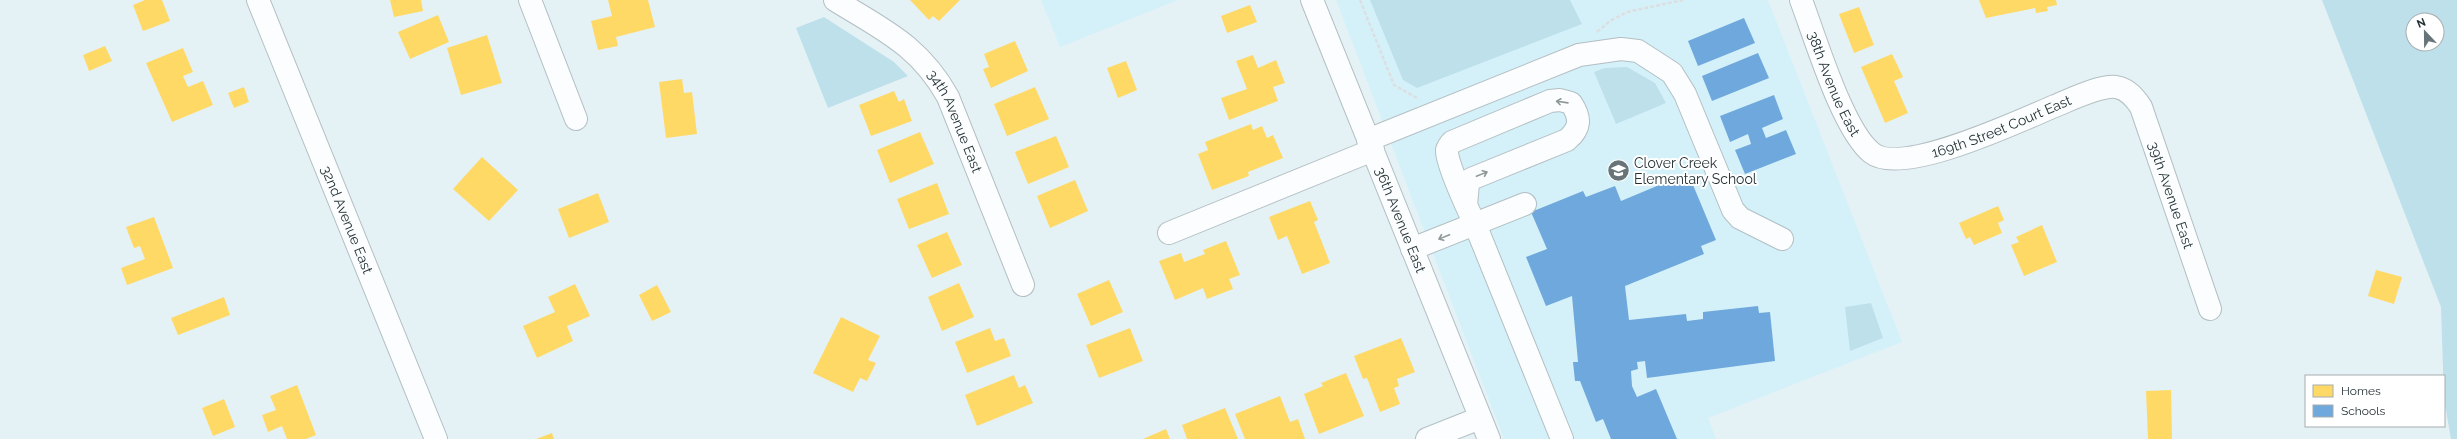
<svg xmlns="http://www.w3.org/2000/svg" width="2457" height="439" viewBox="0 0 2457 439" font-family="Raleway,sans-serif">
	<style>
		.built { fill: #d4f1f9 }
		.green { fill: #bee0ea; fill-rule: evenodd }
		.homes { fill: #ffd966 }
		.schools { fill: #6fa8dc }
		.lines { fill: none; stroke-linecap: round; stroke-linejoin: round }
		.minor-casing { stroke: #b3bfc3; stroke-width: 24 }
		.path { stroke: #dcdfe1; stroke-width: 2.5; stroke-dasharray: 4 2; stroke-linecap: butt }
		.minor { stroke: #fbfdfe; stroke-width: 22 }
		.oneway { stroke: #909799 }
		.labels { text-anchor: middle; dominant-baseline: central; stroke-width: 4; stroke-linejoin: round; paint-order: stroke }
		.street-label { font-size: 14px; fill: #243134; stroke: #fff }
		.poi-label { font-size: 14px; fill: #243134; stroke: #fff; text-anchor: start }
	</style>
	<rect width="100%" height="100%" fill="#e4f2f6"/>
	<path class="built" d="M1041 0H1178L1060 47Z
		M1336 0H1768L1902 342 1708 418 1716 439H1504Z"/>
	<path class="green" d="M1370 0H1570L1582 24 1417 88 1403 80Z
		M2322 0H2457V439H2451L2444 399 2441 307ZM2413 20H2437V44H2413Z
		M824 17 894 62 908 76 828 108 796 28Z
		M1627 67 1655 83 1666 103 1616 124 1594 72 1605 68Z
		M1871 303 1883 338 1850 351 1845 307Z"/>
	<path class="homes" d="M145 0H162L170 21 143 31 133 5Z
		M390 0H421L423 11 394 17Z
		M608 0H648L655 27 616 37 618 46 598 50 591 21 612 16Z
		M910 0H960L939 21 933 16 929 20Z
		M1979 0H2056L2057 5 2047 7 2048 11 2036 13 2035 8 1986 18Z
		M1250 5 1257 22 1227 33 1221 16Z
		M1859 7 1874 45 1854 53 1839 14Z
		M438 15 449 42 410 59 398 32Z
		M487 35 502 83 461 95 447 48Z
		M1015 41 1028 71 991 88 983 69 989 67 984 54Z
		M105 46 112 61 89 71 83 55Z
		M183 48 193 72 183 76 188 87 203 81 213 105 172 122 146 63Z
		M1892 54 1903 77 1894 81 1908 113 1885 123 1861 67Z
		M1253 55 1258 68 1276 60 1285 83 1273 87 1278 101 1229 120 1221 98 1247 89 1236 61Z
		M1126 61 1137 90 1118 98 1107 68Z
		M682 79 684 93 692 92 697 134 666 138 659 82Z
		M244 87 249 102 234 108 228 93Z
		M1035 87 1049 119 1007 136 994 104Z
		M894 91 899 102 904 99 912 121 871 136 859 105Z
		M1251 124 1253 130 1262 126 1267 138 1273 135 1283 158 1248 172 1249 176 1212 190 1198 154 1208 150 1205 142Z
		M920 132 934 164 890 183 877 150Z
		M1056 136 1069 167 1028 184 1015 152Z
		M482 157 518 190 489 221 453 189Z
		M1075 180 1088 211 1050 228 1037 196Z
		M937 183 949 214 909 229 897 199Z
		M598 193 609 222 569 238 558 209Z
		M1310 201 1318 220 1314 222 1330 263 1302 274 1287 236 1278 240 1269 217Z
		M1998 206 2004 220 1998 223 2002 233 1974 245 1970 237 1966 239 1959 223Z
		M154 217 173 268 127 285 121 268 145 259 140 246 134 248 126 227Z
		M2042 225 2057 262 2024 276 2011 245 2019 242 2016 237Z
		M947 232 962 265 932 278 917 245Z
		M1226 241 1240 275 1229 279 1233 289 1207 299 1203 288 1175 300 1159 261 1181 253 1184 262 1205 254 1203 250Z
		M2376 270 2402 277 2394 304 2368 296Z
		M1109 280 1123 312 1091 326 1077 294Z
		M959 283 974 317 942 331 928 297Z
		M575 284 590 316 567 326 573 341 537 358 523 326 555 312 548 297Z
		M657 285 671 312 652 321 639 295Z
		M224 297 230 315 178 335 171 318Z
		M841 317 880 336 868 360 876 363 867 381 860 378 853 392 813 373Z
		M990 328 995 341 1004 338 1011 356 967 373 955 342Z
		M1130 328 1143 361 1099 378 1086 345Z
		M1401 338 1415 372 1397 379 1399 386 1394 388 1400 404 1380 412 1367 378 1363 379 1354 356Z
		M1346 373 1364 416 1319 434 1304 394 1323 386 1321 383Z
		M1014 375 1019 388 1025 385 1033 403 977 426 965 395Z
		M297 385 316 435 306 439H287L282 426 268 432 262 415 276 410 270 396Z
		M2171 390 2172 439H2148L2146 391Z
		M1280 396 1290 422 1298 419 1305 439H1245L1235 414Z
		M224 399 235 427 213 436 202 408Z
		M1225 408 1238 439H1187L1182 425Z
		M1166 429 1170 439H1143Z
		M552 433 554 439H536Z"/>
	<path class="schools" d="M1744 18 1755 43 1698 66 1688 41Z
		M1758 53 1769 78 1712 101 1702 76Z
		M1774 95 1783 119 1762 128 1766 138 1786 130 1796 154 1745 174 1735 150 1751 144 1748 134 1730 142 1720 116Z
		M1688 173 1716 240 1701 246 1704 254 1625 286 1629 320 1686 314 1687 321 1703 319V312L1758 306 1759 313 1770 312 1775 361 1647 378 1645 361 1637 362 1638 369 1631 371 1632 386 1637 397 1656 389 1677 439H1611L1603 419 1596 422 1580 381H1575L1573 362H1578L1572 296 1546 306 1526 257 1547 249 1531 212 1583 191 1586 197 1615 186 1621 201Z"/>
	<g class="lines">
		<defs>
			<g id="minor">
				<path id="s1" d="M258 0 436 439"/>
				<path d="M530 0 576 119"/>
				<path id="s2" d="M835 0C883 30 919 45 948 97L1023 285"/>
				<path id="s3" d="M1312 0 1489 439"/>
				<path id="s4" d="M1801 0C1815 37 1843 131 1872 153 1902 177 2021 120 2055 106 2070 100 2100 85 2116 87 2128 89 2135 98 2141 107L2210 309"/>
				<path d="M1368 140 1579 55 1621 49 1638 51 1672 73 1685 94 1733 210 1740 218 1782 239"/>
				<path d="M1466 205 1468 184 1471 179 1567 140C1581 128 1581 118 1571 103L1560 100 1550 101 1452 142C1450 144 1448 147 1447 150 1445 160 1469 212 1475 224L1562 439"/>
				<path d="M1169 233 1373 150"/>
				<path d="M1412 249 1525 204"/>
				<path d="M1427 439 1480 418"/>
			</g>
		</defs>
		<use href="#minor" class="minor-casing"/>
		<path class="path" d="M1360 0 1394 85 1417 98
			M1597 32 1610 21 1627 12 1683 0"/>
		<use href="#minor" class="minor"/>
	</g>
	<defs><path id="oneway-shaft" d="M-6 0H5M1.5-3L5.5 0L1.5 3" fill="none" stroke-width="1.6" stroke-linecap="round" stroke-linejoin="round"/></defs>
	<g class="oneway">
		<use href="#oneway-shaft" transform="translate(1562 102) rotate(-172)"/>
		<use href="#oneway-shaft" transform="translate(1482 174) rotate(-22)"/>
		<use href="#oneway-shaft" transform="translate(1444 237) rotate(158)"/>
	</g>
	<defs>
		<symbol id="school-disc" viewBox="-11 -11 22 22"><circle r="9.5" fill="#677578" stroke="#fff"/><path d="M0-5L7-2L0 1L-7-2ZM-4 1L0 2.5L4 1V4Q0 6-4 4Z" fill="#fff"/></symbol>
	</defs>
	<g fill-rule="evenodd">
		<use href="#school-disc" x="1606" y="158" width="25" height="25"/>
	</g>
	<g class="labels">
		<g class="street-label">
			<text stroke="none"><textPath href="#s4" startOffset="90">38th Avenue East</textPath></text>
			<text stroke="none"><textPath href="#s2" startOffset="176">34th Avenue East</textPath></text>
			<text stroke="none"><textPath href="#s4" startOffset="306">169th Street Court East</textPath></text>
			<text stroke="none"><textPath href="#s4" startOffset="554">39th Avenue East</textPath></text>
			<text stroke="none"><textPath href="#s1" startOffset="237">32nd Avenue East</textPath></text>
			<text stroke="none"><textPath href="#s3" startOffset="237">36th Avenue East</textPath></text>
		</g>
		<g class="poi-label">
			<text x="1634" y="163">Clover Creek<tspan x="1634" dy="16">Elementary School</tspan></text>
		</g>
	</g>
	<rect x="2305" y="375" width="140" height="52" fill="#ffffff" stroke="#a7adae"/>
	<rect x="2313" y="385" width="20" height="12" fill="#ffd966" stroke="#a7adae"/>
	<text x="2341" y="395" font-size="12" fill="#243134">Homes</text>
	<rect x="2313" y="405" width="20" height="12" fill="#6fa8dc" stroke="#a7adae"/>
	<text x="2341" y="415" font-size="12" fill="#243134">Schools</text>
	<g transform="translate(2425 32) rotate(338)"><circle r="19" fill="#ffffff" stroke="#a7adae"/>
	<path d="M0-3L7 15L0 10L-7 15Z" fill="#677578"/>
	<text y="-6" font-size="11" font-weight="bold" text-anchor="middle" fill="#243134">N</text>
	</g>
</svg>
